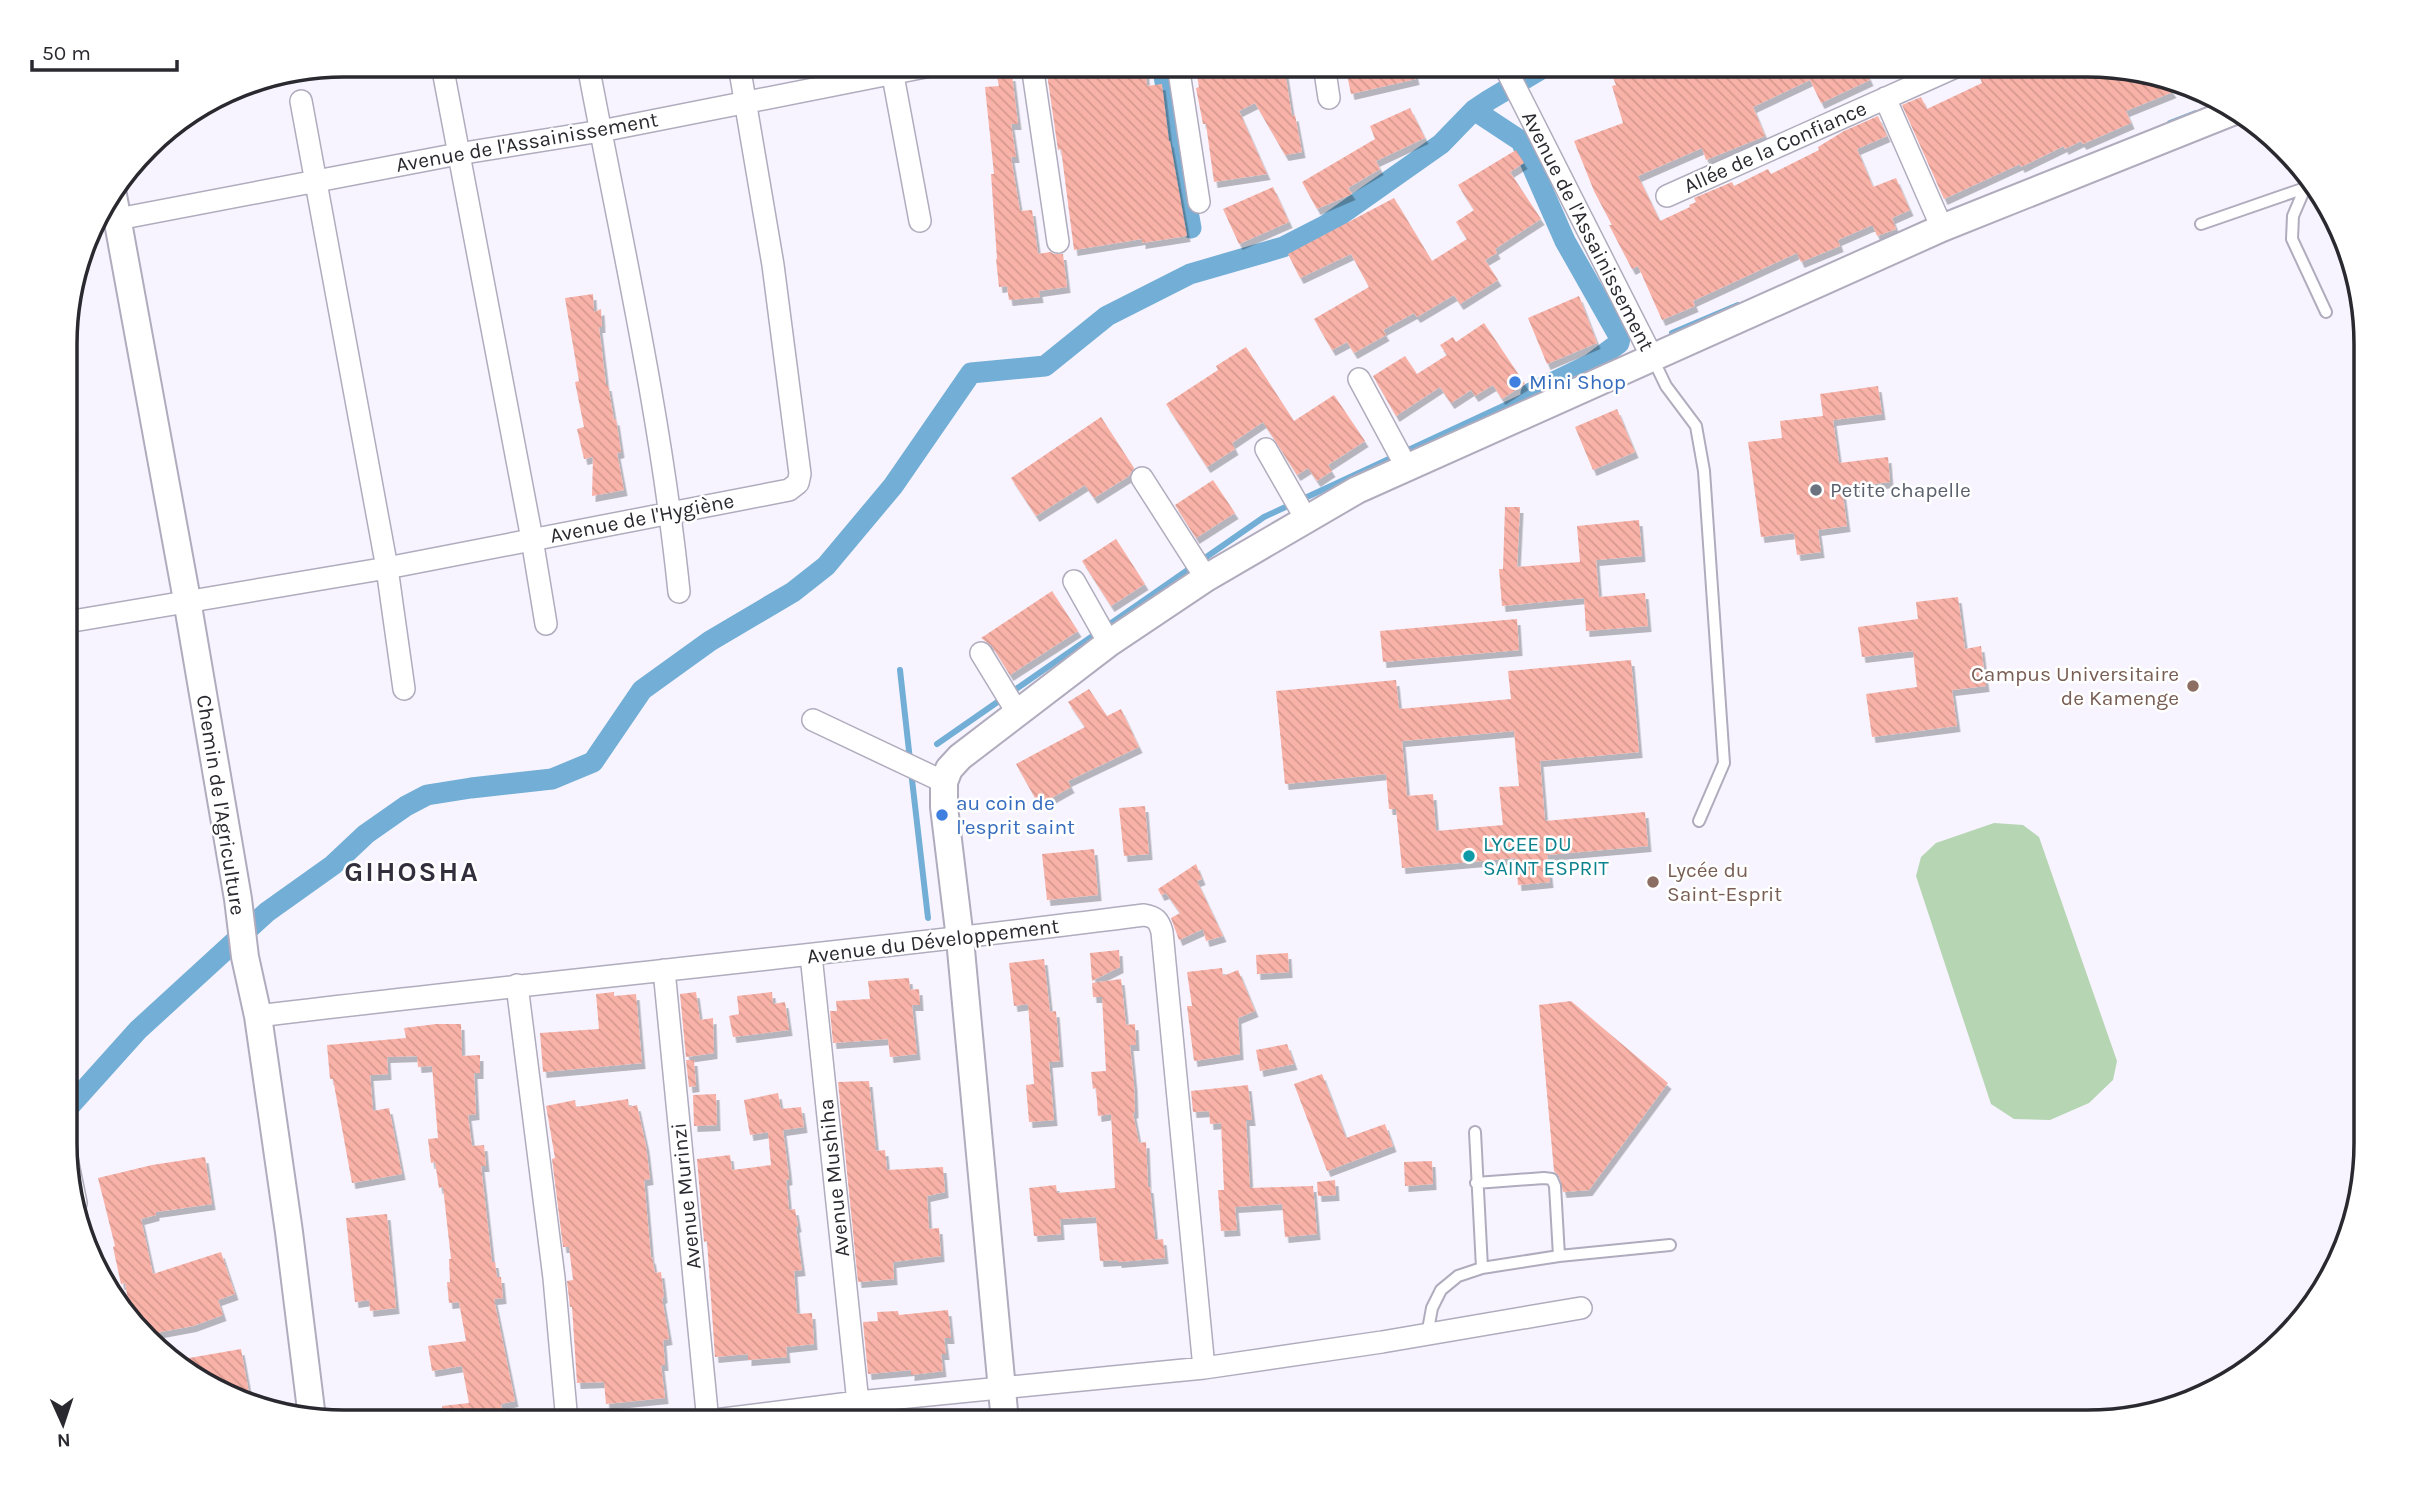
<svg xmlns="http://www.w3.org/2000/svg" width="2431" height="1487" viewBox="0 0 2431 1487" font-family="Karla,sans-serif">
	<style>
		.pitch { fill: #b6d5b2 }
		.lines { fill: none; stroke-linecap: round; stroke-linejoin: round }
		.stream { stroke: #72aed5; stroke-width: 6 }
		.canal { stroke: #72aed5; stroke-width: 21 }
		.building { fill: url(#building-back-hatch); fill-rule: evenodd; filter: url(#shadow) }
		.service-casing { stroke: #b0acbd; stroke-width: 14 }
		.minor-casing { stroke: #b0acbd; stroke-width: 24 }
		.tertiary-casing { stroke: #b0acbd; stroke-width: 30 }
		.service { stroke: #fff; stroke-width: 10 }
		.minor { stroke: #fff; stroke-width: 21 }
		.tertiary { stroke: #fff; stroke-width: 26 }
		.shop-dot { fill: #3f7fe0; stroke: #fff; stroke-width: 2.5 }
		.worship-dot { fill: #6b7280; stroke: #fff; stroke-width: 2.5 }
		.education-dot { fill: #8d6e63; stroke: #fff; stroke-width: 2.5 }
		.culture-dot { fill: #0f9aa8; stroke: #fff; stroke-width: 2.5 }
		.labels { text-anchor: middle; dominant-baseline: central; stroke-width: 5; stroke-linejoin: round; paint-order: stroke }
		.street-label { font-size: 21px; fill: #2a292f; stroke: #fff }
		.shop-label { font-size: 21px; fill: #366cbe; stroke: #fff; text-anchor: start }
		.worship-label { font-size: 21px; fill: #5b616d; stroke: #fff; text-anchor: start }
		.education-label { font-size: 21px; fill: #785e54; stroke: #fff; text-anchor: end }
		.culture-label { font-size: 21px; fill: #0d838f; stroke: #fff; text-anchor: start }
		.district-label { font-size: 28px; font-weight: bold; letter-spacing: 2px; fill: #322e3b; stroke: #fff }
		.rim { fill: none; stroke: #2a292f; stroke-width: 3.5 }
	</style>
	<defs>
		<pattern id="building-back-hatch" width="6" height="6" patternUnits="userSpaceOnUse" patternTransform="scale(1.75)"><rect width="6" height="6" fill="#f9b2a7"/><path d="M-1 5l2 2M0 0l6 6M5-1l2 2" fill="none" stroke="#d69990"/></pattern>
		<filter id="shadow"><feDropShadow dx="3.5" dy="6" stdDeviation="0" flood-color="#0004"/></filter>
	</defs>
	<rect width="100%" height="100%" fill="#f7f4ff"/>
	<path class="pitch" d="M1994 823 2023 825 2039 837 2117 1061 2113 1080 2089 1103 2050 1120 2014 1119 1991 1104 1916 876 1921 857 1936 843Z"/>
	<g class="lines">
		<path class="stream" d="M2170 123 2196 113
			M1672 333 1738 305
			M900 670 910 760
			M937 744 1264 517 1531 393
			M911 771 928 918"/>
		<path class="canal" d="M1162 65 1191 228
			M1474 110 1521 141 1565 241 1620 338 1619 343 1591 364 1531 393
			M67 1109 138 1030 267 912 333 865 366 834 406 806 427 795 471 788 552 779 593 762 642 690 710 641 793 592 826 566 893 486 971 373 1045 366 1107 316 1190 274 1283 247 1326 225 1441 144 1474 110 1489 100 1548 65"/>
	</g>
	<path class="building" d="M1067 65 1068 72 1114 65H1145L1147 86 1162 84 1169 141H1170L1187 236 1142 243V239L1074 250 1061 149 1058 150 1046 67Z
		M1195 65H1284L1292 116 1295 115 1302 152 1285 155 1255 103 1239 111 1267 174 1214 182 1206 124H1203L1196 88 1199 87Z
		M1345 65H1413L1416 79 1351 94Z
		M1608 65H1724L1730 78 1760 65H1863L1870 80 1821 103 1810 80 1753 107 1765 136 1706 160 1702 148 1638 176 1660 221 1690 207 1689 205 1696 202 1694 198 1732 182 1734 186 1768 169 1771 174 1819 150 1818 147 1844 131 1878 116 1887 136 1857 149 1873 187 1896 178 1910 210 1892 218 1896 229 1877 236 1873 226H1870L1838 240 1840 246 1801 262 1797 253 1693 301 1695 306 1662 320 1638 266 1632 269 1609 225H1612L1594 191 1574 141 1623 123 1612 86 1616 85Z
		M1996 65H2088L2095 66 2101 78 2119 69 2160 74 2173 92 2126 111 2131 123 2083 144 2081 141 2065 149 2064 146 2021 167 2020 164 1944 199 1902 105 1921 97 1927 109 1982 83 1978 73Z
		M1012 75 1018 124H1011L1016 157H1011L1020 211 1032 210 1038 254 1050 252 1054 254H1063L1067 287 1039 291 1040 297 1009 300 1007 286 999 287 996 259H997L991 174H994L985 87 999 86 997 77Z
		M1410 108 1425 138 1376 161 1380 169 1348 188 1352 194 1317 209 1302 182 1375 139 1370 126Z
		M1516 150 1524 163 1510 172 1541 219 1495 249 1497 253 1485 260 1498 280 1460 304 1454 295 1417 317 1414 313 1383 330 1386 335 1354 353 1347 342 1332 350 1314 319 1369 287 1351 254 1300 278 1288 254 1394 198 1432 261 1467 239 1456 222 1474 210 1458 185Z
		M1273 187 1289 222 1239 244 1223 209Z
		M593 294 594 312 601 309 602 327H599L606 385H608L614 420 616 419 621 452 617 453 624 490 592 496 593 457 584 459 577 429 584 427 575 382 579 381 565 298Z
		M1579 296 1597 343 1547 364 1528 318Z
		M1484 323 1525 384 1502 399 1493 385 1475 396 1471 390 1451 403 1440 387 1396 416 1373 376 1405 356 1417 374 1447 355 1440 345 1453 337 1456 342Z
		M1246 347 1294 421 1334 395 1365 441 1328 465 1332 471 1317 481 1308 468 1297 475 1263 422 1232 443 1235 449 1207 467 1166 404 1218 370 1216 366Z
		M1878 386 1882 414 1833 420 1839 463 1888 457 1890 482 1842 488 1847 526 1818 530 1821 552 1797 555 1794 533 1761 537 1748 442 1782 438 1780 421 1823 416 1820 394Z
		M1617 409 1635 452 1593 470 1575 427Z
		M1101 417 1134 468 1129 476 1094 498 1085 485 1036 516 1011 478Z
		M1213 480 1235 513 1196 538 1175 505Z
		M1505 507H1520L1517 567 1580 562 1577 526 1639 520 1642 556 1596 560 1599 597 1645 593 1648 626 1586 631 1584 598 1502 606 1499 569H1503Z
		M1116 539 1145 584 1111 606 1082 561Z
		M1052 591 1078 631 1010 675 992 646 981 638Z
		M1958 597 1965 649 1981 646 1986 686 1952 690 1957 726 1872 737 1866 694 1917 687 1913 651 1862 657 1858 627 1918 619 1916 602Z
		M1517 619 1519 650 1383 662 1380 631Z
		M1631 660 1639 752 1540 761 1545 821 1645 812 1648 846 1547 855 1550 882 1518 885 1516 858 1402 868 1396 809H1389L1386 774 1285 784 1276 691 1396 680 1399 709 1511 699 1508 671ZM1514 731 1519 786 1499 787 1503 825 1436 831 1433 794 1407 796 1402 741Z
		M1089 689 1107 716 1121 709 1139 747 1068 781 1071 787 1039 805 1016 764 1085 727 1068 702Z
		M1145 806 1149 854 1124 856 1119 808Z
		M1094 849 1098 895 1047 900 1042 854Z
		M1196 864 1202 879 1197 881 1223 936 1206 941 1203 929 1179 940 1171 918 1180 913 1166 893 1161 895 1158 889Z
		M1119 950 1120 967 1092 981 1090 953Z
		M1288 953 1289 972 1257 974 1256 955Z
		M1044 959 1050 1012 1056 1011 1060 1061 1049 1062 1054 1120 1029 1122 1026 1085 1034 1084 1028 1004 1014 1006 1009 963Z
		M1222 968 1223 976 1238 970 1255 1011 1238 1018 1240 1054 1194 1061 1187 1006H1192L1187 972Z
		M909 978 910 990 919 989 920 1005H912L917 1054 890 1057 888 1039 833 1043 830 1011H837L836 1001 870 999 868 981Z
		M1121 979 1126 1025 1135 1024 1136 1045H1130L1134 1085 1135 1112 1133 1113 1139 1143 1146 1142 1148 1187H1150L1155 1240 1163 1239 1165 1258 1118 1262V1260L1100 1261 1096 1217 1060 1219 1061 1234 1034 1236 1029 1188 1056 1185 1057 1193 1115 1188 1111 1114 1098 1116 1096 1088 1093 1089 1091 1072 1106 1071 1102 997H1093L1092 983Z
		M614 992V996L636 994 642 1063 543 1072 540 1033 599 1029 596 994Z
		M696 992 700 1020 713 1018 714 1053 686 1057 680 994Z
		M772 992 773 1004 785 1002 789 1030 733 1037 729 1016 739 1014 737 996Z
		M1571 1001 1668 1083 1589 1190 1563 1192 1559 1176 1554 1171 1539 1005Z
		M436 1024H461L462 1056 480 1055V1073H474L476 1114 468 1115 472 1146 484 1145 486 1166H481L492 1262H495L497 1277H501L503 1298 494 1299 515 1401 501 1404 504 1419 491 1422H444L442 1406 469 1403 462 1366 432 1371 428 1346 466 1341 459 1302 449 1303 447 1282H450L449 1259H451L443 1187 439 1188 435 1162 431 1163 428 1139 438 1138 432 1066 418 1067 417 1056 387 1057 388 1074 370 1075 373 1111 389 1108 402 1174 352 1183 333 1079H330L327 1045 406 1038 404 1028Z
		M1287 1044 1294 1064 1260 1071 1256 1050Z
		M686 1060H694L696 1086 689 1087Z
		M1322 1074 1346 1138 1385 1124 1393 1146 1327 1171 1294 1084Z
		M869 1081 876 1151 885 1150 887 1170 943 1167 945 1192 927 1196 929 1229 939 1228 941 1256 893 1262 894 1279 858 1282 838 1082Z
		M1248 1085 1252 1120H1246L1250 1188 1313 1186 1317 1234 1285 1237 1282 1204 1235 1207 1237 1230 1221 1231 1218 1190H1224L1221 1123 1210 1124 1209 1111 1193 1112 1191 1091Z
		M778 1093 781 1109 801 1107 804 1127 783 1130 788 1169 789 1179 786 1180 789 1210 795 1209 798 1226 796 1227 802 1270 794 1271 797 1314 812 1313 814 1344 786 1347 787 1357 748 1360V1354L715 1357 707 1241 704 1242 697 1159 730 1155 732 1170 771 1165 768 1132 750 1135 744 1100Z
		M716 1094 717 1125 694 1126 693 1095Z
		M628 1099 629 1107 637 1105 646 1146 650 1179 644 1180 651 1258 652 1257 655 1273 661 1272 664 1297 662 1298 669 1339 663 1340 665 1365H661L665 1398 606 1404 604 1382 577 1383 572 1307H570L567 1281 573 1280 569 1247H563L552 1159 555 1158 546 1106 575 1100 576 1107Z
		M205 1157 212 1204 156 1212V1215L141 1219 153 1274 221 1252 235 1294 218 1300 223 1315 193 1326 150 1334 131 1316 125 1283 121 1284 113 1247 115 1246 98 1178 152 1165Z
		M1432 1161 1433 1184 1405 1186 1404 1162Z
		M1335 1180 1336 1195 1318 1196 1317 1182Z
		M387 1214 396 1308 370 1311 369 1300 355 1302 346 1218Z
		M948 1310 951 1338H944L946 1354H941L943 1371 911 1375V1370L868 1374 863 1322 878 1321 877 1312 898 1311 899 1315Z
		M241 1349 251 1404 204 1385 192 1374 189 1358Z"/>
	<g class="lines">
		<defs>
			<path id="service" d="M2305 188 2293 216 2292 239 2326 312
				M2201 224 2305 188 2311 180
				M1653 359 1666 386 1696 426 1704 471 1724 763 1699 821
				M1475 1132 1482 1268
				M1476 1183 1544 1178 1552 1179 1555 1186 1559 1256
				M1427 1335 1432 1308 1441 1290 1458 1276 1482 1268 1559 1256 1670 1245"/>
			<path id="minor" d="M442 65 532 539 546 624
				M588 65C621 240 661 414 679 592
				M891 65 920 221
				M1032 65 1058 242
				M1178 65 1199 202
				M1324 65 1329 98
				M1504 65 1653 359
				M1885 98 1942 228
				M301 101 387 568 404 689
				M1667 196 1960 65
				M118 219 458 154 601 131 935 65
				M1359 379 1407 468
				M1266 449 1306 519
				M1142 478 1206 578
				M1074 581 1109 643
				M67 622 387 568 789 490 798 483 800 474 773 265 739 65
				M981 653 1017 712
				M813 720 944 782
				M811 955 860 1422
				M664 970 708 1422
				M517 985 554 1278 567 1422
				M258 1016C554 980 849 953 1144 915 1155 917 1159 920 1162 932L1204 1368
				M67 1159 76 1203
				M699 1422 858 1402 1204 1368 1382 1342 1581 1308"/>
			<path id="tertiary" d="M113 195 187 600 238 899 245 957 258 1016 289 1232 312 1418
				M1005 1422 960 939 944 807V782L949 769 960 757 1109 643 1206 578 1357 490 1942 228 2237 110"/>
		</defs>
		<use href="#service" class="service-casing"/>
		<use href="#minor" class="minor-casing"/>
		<use href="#tertiary" class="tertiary-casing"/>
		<use href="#service" class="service"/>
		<use href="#minor" class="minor"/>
		<use href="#tertiary" class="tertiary"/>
	</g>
	<g class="shop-dot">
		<circle cx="1515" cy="382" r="7"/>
		<circle cx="942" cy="815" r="7"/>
	</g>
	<circle class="worship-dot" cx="1816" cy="490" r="7"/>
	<g class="education-dot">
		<circle cx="2193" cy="686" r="7"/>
		<circle cx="1653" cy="882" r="7"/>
	</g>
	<circle class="culture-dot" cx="1469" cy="856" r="7"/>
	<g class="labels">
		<g class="street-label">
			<text transform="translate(527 142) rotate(-10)">Avenue de l'Assainissement</text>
			<text transform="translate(1775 147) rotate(-24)">Allée de la Confiance</text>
			<text transform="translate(1588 231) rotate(63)">Avenue de l'Assainissement</text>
			<text transform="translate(642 518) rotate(-11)">Avenue de l'Hygiène</text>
			<text transform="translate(221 805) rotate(81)">Chemin de l'Agriculture</text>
			<text transform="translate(933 941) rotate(-7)">Avenue du Développement</text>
			<text transform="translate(834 1178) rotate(-96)">Avenue Mushiha</text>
			<text transform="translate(686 1196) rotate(-96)">Avenue Murinzi</text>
		</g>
		<g class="shop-label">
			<text x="1529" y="382">Mini Shop</text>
			<text x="956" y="803">au coin de<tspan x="956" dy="24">l'esprit saint</tspan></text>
		</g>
		<g class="worship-label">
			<text x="1830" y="490">Petite chapelle</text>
		</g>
		<g class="education-label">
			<text x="2179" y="674">Campus Universitaire<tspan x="2179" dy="24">de Kamenge</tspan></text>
			<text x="1667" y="870" text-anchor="start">Lycée du<tspan x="1667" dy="24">Saint-Esprit</tspan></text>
		</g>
		<g class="culture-label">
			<text x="1483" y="844">LYCEE DU<tspan x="1483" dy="24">SAINT ESPRIT</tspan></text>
		</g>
		<g class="district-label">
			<text x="412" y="871">GIHOSHA</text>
		</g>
	</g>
	<path d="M0 0H2431V1487H0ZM344 77H2087A267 267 0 0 1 2354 344V1143A267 267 0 0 1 2087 1410H344A267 267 0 0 1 77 1143V344A267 267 0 0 1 344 77Z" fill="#fff" fill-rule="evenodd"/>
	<path class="rim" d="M344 77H2087A267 267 0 0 1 2354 344V1143A267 267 0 0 1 2087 1410H344A267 267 0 0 1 77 1143V344A267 267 0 0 1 344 77Z"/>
	<g transform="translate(63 1424) rotate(177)" stroke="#ffffff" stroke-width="5" paint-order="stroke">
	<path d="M0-5L12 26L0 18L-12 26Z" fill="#2a292f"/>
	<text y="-10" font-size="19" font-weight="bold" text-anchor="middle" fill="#2a292f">N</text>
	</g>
	<path d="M32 60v10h145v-10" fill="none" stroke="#2a292f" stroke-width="3.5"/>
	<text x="42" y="60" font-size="21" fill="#2a292f" stroke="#ffffff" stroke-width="5" paint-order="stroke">50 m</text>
</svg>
